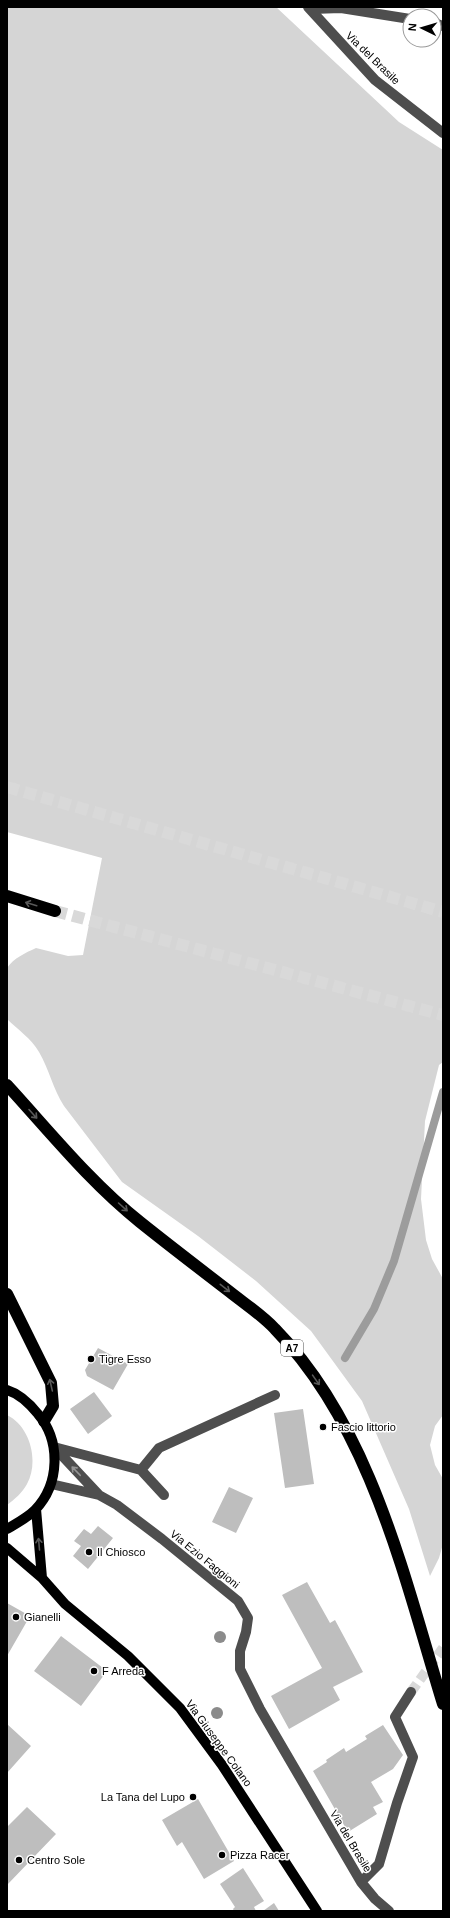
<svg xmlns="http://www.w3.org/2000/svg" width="450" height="1918" viewBox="0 0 450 1918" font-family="Arial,sans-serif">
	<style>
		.green { fill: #d5d5d5 }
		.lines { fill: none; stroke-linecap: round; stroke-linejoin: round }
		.stream { stroke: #9c9c9c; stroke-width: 8 }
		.building { fill: #bebebe }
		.minor-tunnel { stroke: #d9d9d9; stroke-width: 10; stroke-dasharray: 10 5; stroke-linecap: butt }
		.highway-tunnel { stroke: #d9d9d9; stroke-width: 12; stroke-dasharray: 12 6; stroke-linecap: butt }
		.minor { stroke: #4e4e4e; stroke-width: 10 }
		.major { stroke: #000; stroke-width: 10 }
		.highway { stroke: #000; stroke-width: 12 }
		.tree { fill: #8b8b8b }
		.oneway { stroke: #595959 }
		.oneway2 { stroke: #959595 }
		.poi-dot { fill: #000; stroke: #fff; stroke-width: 1.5 }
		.labels { text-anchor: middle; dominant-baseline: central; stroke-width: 3; stroke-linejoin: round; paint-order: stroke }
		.shield { fill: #fff; stroke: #4c4c4c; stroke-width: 1 }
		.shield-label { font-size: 10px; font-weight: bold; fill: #000 }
		.street-label { font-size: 11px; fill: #000; stroke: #fff }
		.poi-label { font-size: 11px; fill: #000; stroke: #fff; text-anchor: start }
	</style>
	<rect width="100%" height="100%" fill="#fff"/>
	<path class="green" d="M7 7H276L399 122 443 150V1062L439 1065 425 1121 421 1199 426 1240 432 1259 443 1279V1415L435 1426 430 1445 435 1465 443 1479V1544L439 1558 430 1576 409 1509 362 1401 311 1331 256 1281 198 1236 122 1182 64 1106C53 1089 49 1069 39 1052 31 1038 18 1030 7 1019V968C14 958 25 953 36 948L68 956 83 955 102 858 7 832Z
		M7 1415C31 1427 39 1462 27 1484 22 1493 15 1499 7 1505Z"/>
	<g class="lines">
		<path class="stream" d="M345 1358 374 1309 394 1261 443 1092"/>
	</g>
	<path class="building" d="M98 1348 128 1364 113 1390 87 1376 85 1370Z
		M94 1392 112 1416 88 1434 70 1409Z
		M303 1409 314 1484 285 1488 274 1413Z
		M229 1487 253 1498 236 1533 212 1522Z
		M98 1526 113 1538 88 1569 73 1556 81 1546 74 1541 84 1529 91 1534Z
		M307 1582 330 1623 335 1620 363 1672 333 1687 340 1700 289 1729 271 1696 322 1668 282 1595Z
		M7 1603 30 1616 7 1656Z
		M61 1636 107 1671 81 1706 34 1671Z
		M7 1724 31 1746 7 1773Z
		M383 1725 403 1755 393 1769 371 1782 383 1802 373 1807 377 1814 348 1832 313 1771 327 1762 326 1760 344 1748 346 1752 367 1739 365 1736Z
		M198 1799 234 1861 204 1879 182 1842 177 1846 162 1820Z
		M27 1807 56 1834 7 1885V1827Z
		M243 1868 264 1901 254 1907 256 1911H234L233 1909 235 1907 220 1884Z
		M274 1903 279 1911H263Z"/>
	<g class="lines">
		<path class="minor-tunnel" d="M411 1692 443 1648"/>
		<path class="highway-tunnel" d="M7 787 443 912
			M55 911 443 1015"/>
		<path class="minor" d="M308 7 375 80 443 133
			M312 9 341 8 410 19
			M434 23 443 26
			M54 1447 99 1495 117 1505 162 1539 238 1601 248 1618 246 1632 240 1651V1669L260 1709 361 1882 379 1864 397 1803 413 1757 395 1717 411 1692
			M54 1447 141 1470 164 1495
			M141 1470 159 1448 275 1395
			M51 1484 99 1495
			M361 1882 375 1899 389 1911"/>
		<path class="major" d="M7 1390C20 1394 30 1404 38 1414 61 1441 60 1484 35 1510 27 1518 17 1523 7 1529
			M36 1509 42 1578
			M7 1548 42 1578 65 1604 128 1656 180 1708 222 1765 317 1911"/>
		<path class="highway" d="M7 896 55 911
			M7 1085C50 1132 90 1182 140 1222 170 1246 200 1269 230 1292 245 1304 262 1315 275 1329 371 1427 404 1577 443 1704
			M7 1294 51 1383 53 1406 44 1421"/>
	</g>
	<g class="tree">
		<circle cx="220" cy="1637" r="6"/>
		<circle cx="217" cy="1713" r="6"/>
	</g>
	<defs><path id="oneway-shaft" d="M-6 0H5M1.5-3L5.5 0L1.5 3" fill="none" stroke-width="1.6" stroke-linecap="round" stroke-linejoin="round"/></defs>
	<g class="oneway">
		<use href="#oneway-shaft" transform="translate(31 904) rotate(-163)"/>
		<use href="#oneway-shaft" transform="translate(33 1114) rotate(48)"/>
		<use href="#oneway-shaft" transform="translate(123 1207) rotate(42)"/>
		<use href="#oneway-shaft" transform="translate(225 1288) rotate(38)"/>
		<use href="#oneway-shaft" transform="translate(316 1380) rotate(55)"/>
		<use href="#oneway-shaft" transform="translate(51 1385) rotate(-103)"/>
		<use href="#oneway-shaft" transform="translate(39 1544) rotate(-95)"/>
	</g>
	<use class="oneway2" href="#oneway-shaft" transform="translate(76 1471) rotate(-134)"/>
	<g class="poi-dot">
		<circle cx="91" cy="1359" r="4"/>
		<circle cx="323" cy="1427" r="4"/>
		<circle cx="89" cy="1552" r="4"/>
		<circle cx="16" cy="1617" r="4"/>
		<circle cx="94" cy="1671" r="4"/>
		<circle cx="193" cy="1797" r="4"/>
		<circle cx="222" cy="1855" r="4"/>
		<circle cx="19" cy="1860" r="4"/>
	</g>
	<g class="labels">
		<rect class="shield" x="281" y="1340" width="22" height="16" rx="3"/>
		<g class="shield-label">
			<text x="292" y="1348">A7</text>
		</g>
		<g class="street-label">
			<text transform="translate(373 58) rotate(44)">Via del Brasile</text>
			<text transform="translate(205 1559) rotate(39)">Via Ezio Faggioni</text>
			<text transform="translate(219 1743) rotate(54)">Via Giuseppe Colano</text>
			<text transform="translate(351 1841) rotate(59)">Via del Brasile</text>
		</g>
		<g class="poi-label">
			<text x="99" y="1359">Tigre Esso</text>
			<text x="331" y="1427">Fascio littorio</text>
			<text x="97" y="1552">Il Chiosco</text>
			<text x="24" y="1617">Gianelli</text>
			<text x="102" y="1671">F Arreda</text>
			<text x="185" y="1797" text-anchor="end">La Tana del Lupo</text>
			<text x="230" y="1855">Pizza Racer</text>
			<text x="27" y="1860">Centro Sole</text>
		</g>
	</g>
	<rect width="450" height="1918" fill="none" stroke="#000000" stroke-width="16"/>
	<g transform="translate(422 28) rotate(275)"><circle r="19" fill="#ffffff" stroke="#999999"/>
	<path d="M0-3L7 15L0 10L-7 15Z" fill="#000000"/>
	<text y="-6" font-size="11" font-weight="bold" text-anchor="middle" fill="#000000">N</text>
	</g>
</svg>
